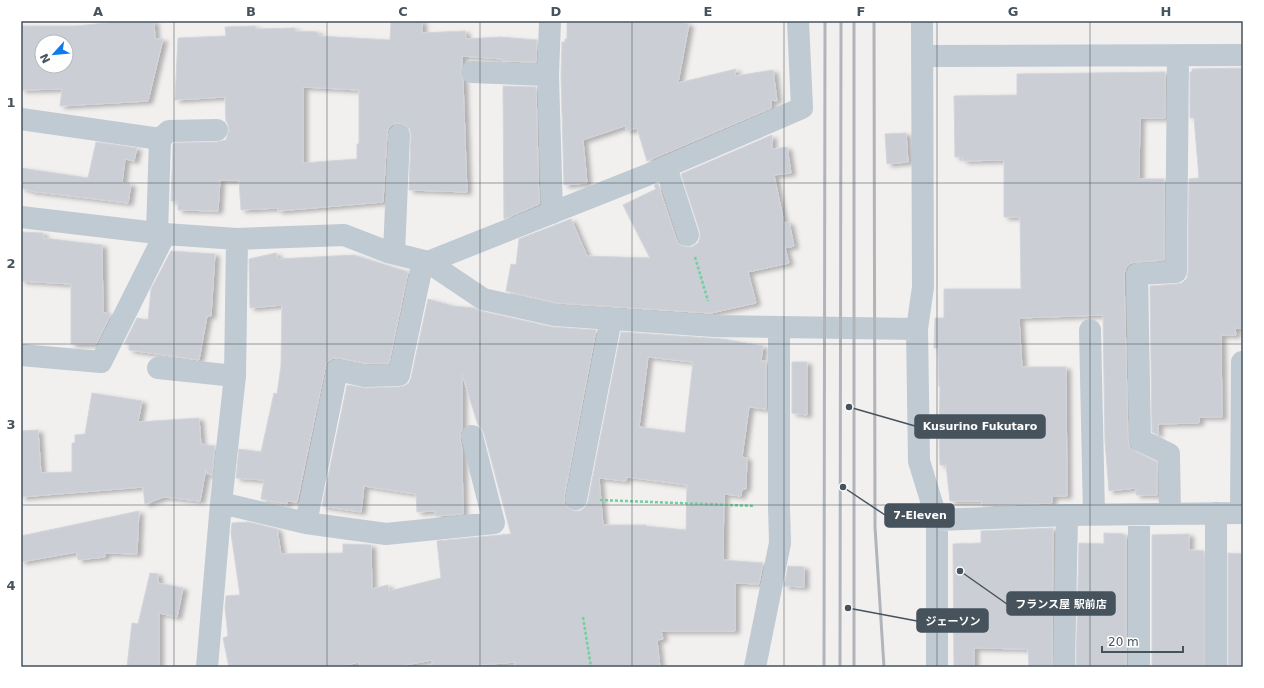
<svg xmlns="http://www.w3.org/2000/svg" width="1264" height="688" viewBox="0 0 1264 688" font-family="'DejaVu Sans','Noto Sans JP',sans-serif">
	<style>
		.building { fill: #cbced4; stroke: #d2d5db; fill-rule: evenodd; filter: url(#shadow) }
		.lines { fill: none; stroke-linecap: round; stroke-linejoin: round }
		.path { stroke: #71d19d; stroke-width: 2.5; stroke-dasharray: 3 2; stroke-linecap: butt }
		.minor { stroke: #bfcad2; stroke-width: 22 }
		.rail { stroke: #b1b5ba; stroke-width: 3 }
		.grid { fill: none; stroke: #46535d; stroke-width: 1; stroke-opacity: 0.55 }
		.leader { fill: none; stroke: #46535d; stroke-width: 1.5 }
		.callout-dot { fill: #46535d; stroke: #fff; stroke-width: 1.5 }
		.callout { fill: #46535d; stroke: #46535d; stroke-width: 1.5 }
		.callout-label { font-size: 11px; text-anchor: middle; font-weight: bold; fill: #fff }
		.neatline { fill: none; stroke: #46535d; stroke-width: 1.5 }
		.grid-label { font-size: 13px; text-anchor: middle; font-weight: bold; fill: #46535d }
	</style>
	<defs>
		<filter id="shadow"><feDropShadow dx="4.5" dy="2.5" stdDeviation="2" flood-color="#0004"/></filter>
	</defs>
	<rect width="100%" height="100%" fill="#f2efef"/>
	<path class="building" d="M127 21H154L155 39H163L148 101 60 106 62 89 21 90V26H76ZM42 42H66V66H42Z
		M391 21H422V33L465 31 466 39 500 37 537 40 536 62 503 61V59L462 56V65L460 72 463 80 467 192 409 190 411 135 410 129 406 125 399 123 393 124 388 129 387 134 383 202 278 211V208L241 210 239 180H220L218 211 178 210V201H171L173 144 174 143 217 142 226 140 229 130 228 124 226 121 225 97 175 100 178 38 226 36 225 27 255 26 256 29 295 28V31L318 32V36L390 40ZM303 87 359 90V144H357V159L303 163Z
		M567 21H675L689 24 678 83 736 69 735 76 773 70 777 101 771 100V108L647 161 637 128 627 131 625 126 583 140 587 183 564 185 561 75 562 42H565V39H567Z
		M1243 68V97H1242L1243 139V328H1235L1236 335H1221L1222 417H1199V423L1158 424V435L1152 432 1150 286 1177 284 1182 283 1187 278 1188 272 1189 179 1199 178 1194 118H1190V72H1192V69Z
		M1165 72V118H1140L1139 179H1164V260L1136 262 1131 263 1126 268 1124 274 1128 440 1129 446 1134 451 1157 462V495H1136V488L1109 491 1105 441 1103 315 1019 318 1022 367H1066L1067 496H1052V503L982 506V501H950L946 465H940L939 434 940 387H939L938 348H934L935 318H944V289H1021L1020 217H1004V160L963 161V157H955L954 96 1017 95V74Z
		M503 86 536 87 539 204 504 219Z
		M906 133 908 162 887 164 885 134Z
		M772 135V149L787 147 791 173 774 175 784 223 789 222 794 246 785 248 789 263 748 272 756 303 711 313 557 303 506 291 511 264 516 265 519 239 571 219 587 256 650 258 623 205 656 189 654 185 658 184 676 239 679 244 685 247H692L698 243 700 238V232L681 174Z
		M96 142 137 148 134 161 125 159 122 183 131 184 128 203 30 191 29 190 21 188V168L88 178Z
		M21 232 43 233V238L102 245 103 313 111 314 96 344H71V284L21 281Z
		M171 251 215 254 211 316H207L199 360 129 350V344H124L137 318 148 320 151 289Z
		M276 253 278 259 354 255 408 272 389 363H366L339 358H333L327 362 325 368 297 502 287 501V504L261 499 264 480 236 478 239 449 261 452 274 393 277 394 281 366 282 305 250 308 249 259Z
		M428 299 453 306 474 308 480 311 552 327 596 330 564 497V503L568 508 574 511H580L585 507 588 501 621 332 723 339 763 346 761 361H766V409L749 407 742 457 747 458 746 489H742L741 496 724 494 723 560 763 563 759 584 735 583V631H661L663 639 657 640 660 667H515V662L468 666V667H433L432 660 395 667H360L359 662 338 667H229L223 638 228 636 225 608 226 596 240 595 231 533 232 523 248 522 277 529 281 554 343 553V544L371 545 372 589 388 585 389 591 441 578 437 541 511 534 484 433 481 428 478 425 462 374V429L460 433V439L462 449 463 514 435 516V511L417 512 416 494 364 486 361 512 322 506 347 385 365 388 399 387 404 386 409 383 411 378ZM648 357 693 362 685 433 639 427ZM627 477 687 485 686 530 646 526V525H603L599 478 626 481Z
		M792 362H807V415L792 413Z
		M92 393 142 401 138 422 199 418 201 444 215 446 212 475 207 474 206 469 200 501 164 497 145 504 143 487 21 497V431L38 430 41 473 72 472V443H75V435L85 434Z
		M139 511 137 554 105 553V557L78 560 77 552 21 562V536Z
		M1053 528 1052 667H1029L1028 649 974 648V667H954L953 544 981 543V531Z
		M1104 533 1124 534V536H1126V667H1076L1079 543 1104 544Z
		M1189 534V550L1204 551V667H1152V535Z
		M1228 553 1243 554V667H1228Z
		M788 566 804 567V587L784 586Z
		M150 573 158 574V583L183 588 177 617 159 613V667H127L132 623 138 624Z"/>
	<g class="lines">
		<path class="path" d="M695 257 708 301
			M600 500 755 506
			M583 617 591 667"/>
		<path class="minor" d="M550 21 548 75 552 213
			M922 21 923 287 917 329 919 461 937 520V667
			M922 56 1243 55
			M472 72 548 75
			M21 119 160 139 157 232
			M160 139 169 131 217 130
			M666 167 688 235
			M21 217 165 234 237 239 344 235 388 252 428 262 483 299 555 315 714 326 917 329
			M394 253 399 135
			M428 262 647 175 802 108 798 21
			M1090 330 1094 514
			M21 355 101 362 165 234
			M158 368 235 376
			M576 499 611 319
			M221 503 306 523 337 370 365 376 399 375 423 261
			M1241 513 1242 362
			M1170 514 1169 454 1140 440 1137 274 1176 272 1178 56
			M1139 515V667
			M937 520 1067 515 1243 513
			M306 523 386 534 494 523 472 436
			M207 667 221 503 235 376 237 239
			M755 667 780 543 779 507V327
			M1064 667 1067 515
			M1216 667V513"/>
		<path class="rail" d="M874 21 875 527 884 667
			M824 667 825 21
			M840 667 841 21
			M854 667V21"/>
	</g>
	<path class="grid" d="M174 21V667M327 21V667M480 21V667M632 21V667M784 21V667M937 21V667M1090 21V667M21 183H1243M21 344H1243M21 505H1243"/>
	<path class="leader" d="M849 407L915 426M843 487L885 515M960 571L1007 604M848 608L917 621"/>
	<g class="callout-dot">
		<circle cx="849" cy="407" r="4"/>
		<circle cx="843" cy="487" r="4"/>
		<circle cx="960" cy="571" r="4"/>
		<circle cx="848" cy="608" r="4"/>
	</g>
	<g class="callout">
		<rect x="915" y="415" width="130" height="23" rx="4"/>
		<rect x="885" y="504" width="69" height="23" rx="4"/>
		<rect x="1007" y="592" width="108" height="23" rx="4"/>
		<rect x="917" y="609" width="71" height="23" rx="4"/>
	</g>
	<g class="callout-label">
		<text x="980" y="430">Kusurino Fukutaro</text>
		<text x="920" y="519">7-Eleven</text>
		<text x="1061" y="608">フランス屋 駅前店</text>
		<text x="953" y="625">ジェーソン</text>
	</g>
	<rect width="1264" height="688" fill="none" stroke="#ffffff" stroke-width="44"/>
	<g transform="translate(54 54) rotate(243)"><circle r="19" fill="#ffffff" stroke="#b5babe"/>
	<path d="M0-3L7 15L0 10L-7 15Z" fill="#0f7aeb"/>
	<text y="-6" font-size="11" font-weight="bold" text-anchor="middle" fill="#46535d">N</text>
	</g>
	<path d="M1102 646v6h81v-6" fill="none" stroke="#46535d" stroke-width="2"/>
	<text x="1108" y="646" font-size="12" fill="#46535d" stroke="#ffffff" stroke-width="3" paint-order="stroke">20 m</text>
	<rect x="22" y="22" width="1220" height="644" class="neatline"/>
	<g class="grid-label">
		<text x="98" y="16">A</text>
		<text x="251" y="16">B</text>
		<text x="403" y="16">C</text>
		<text x="556" y="16">D</text>
		<text x="708" y="16">E</text>
		<text x="861" y="16">F</text>
		<text x="1013" y="16">G</text>
		<text x="1166" y="16">H</text>
		<text x="11" y="107">1</text>
		<text x="11" y="268">2</text>
		<text x="11" y="429">3</text>
		<text x="11" y="590">4</text>
	</g>
</svg>
